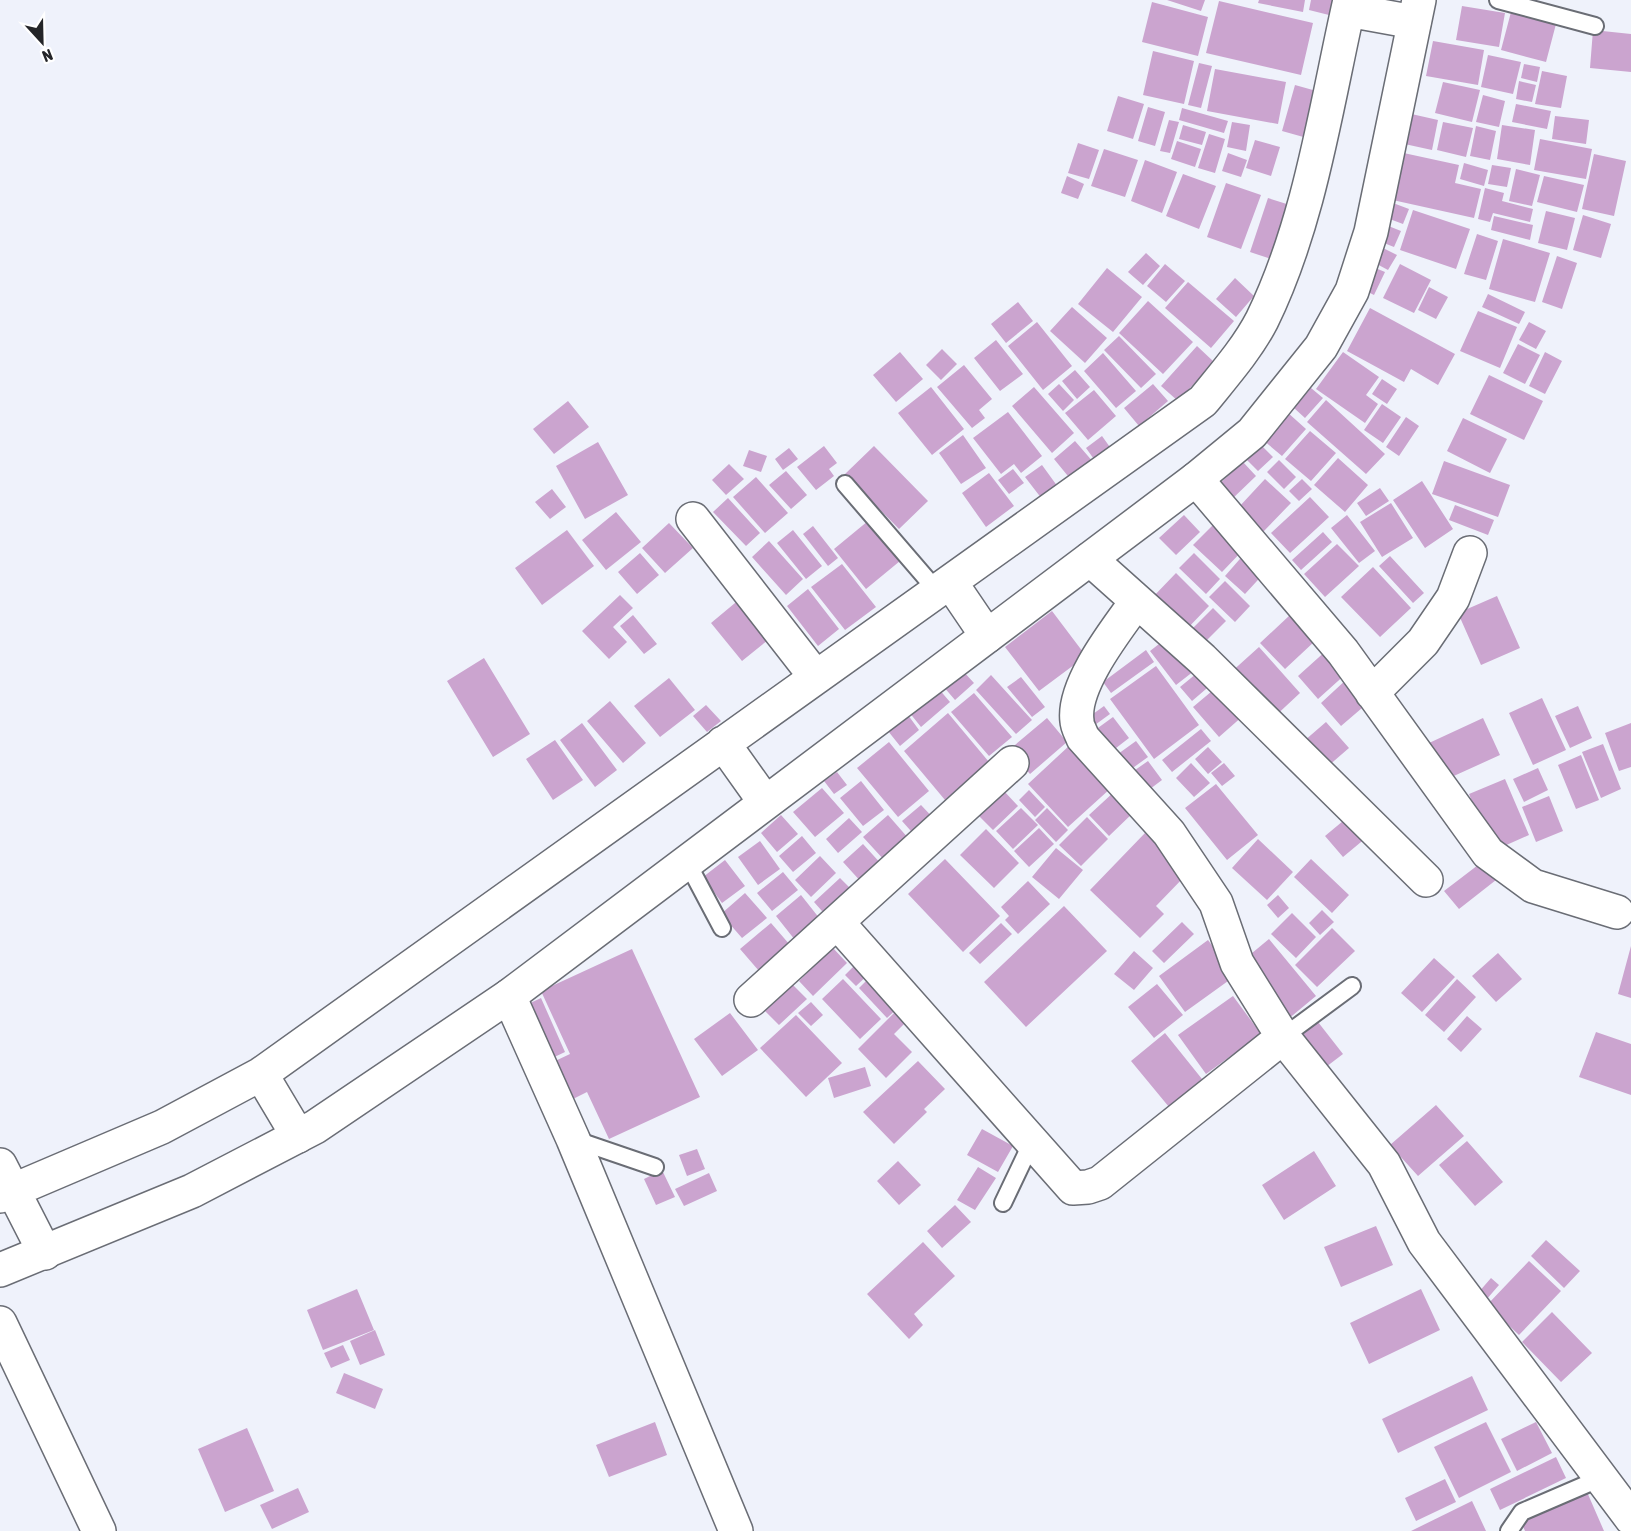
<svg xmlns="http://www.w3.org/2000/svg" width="1631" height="1531" viewBox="0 0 1631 1531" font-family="'Asap Condensed',sans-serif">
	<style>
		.building { fill: #cba4cf }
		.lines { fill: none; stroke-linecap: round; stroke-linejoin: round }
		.lane-casing { stroke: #6a6d75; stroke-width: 20 }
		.street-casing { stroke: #6a6d75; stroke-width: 36 }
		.secondary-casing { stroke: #6a6d75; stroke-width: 36 }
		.lane { stroke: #fff; stroke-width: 16 }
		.street { stroke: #fff; stroke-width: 33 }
		.secondary { stroke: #fff; stroke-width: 33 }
	</style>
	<rect width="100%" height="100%" fill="#eff2fb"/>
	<path class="building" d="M1167 0H1205L1201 11Z
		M1259 0H1305L1303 12 1258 3Z
		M1311 0H1336L1333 16 1309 10Z
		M1219 1 1313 23 1301 75 1206 53Z
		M1152 2 1208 17 1198 56 1142 42Z
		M1462 6 1505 13 1499 47 1456 40Z
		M1511 12 1556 24 1546 62 1501 50Z
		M1593 30 1631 34V72L1590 68Z
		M1433 41 1484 50 1478 85 1426 76Z
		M1153 51 1194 61 1184 104 1143 95Z
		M1488 55 1521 62 1513 94 1481 87Z
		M1199 63 1212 66 1201 108 1188 105Z
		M1524 64 1540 67 1537 82 1521 78Z
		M1215 69 1286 82 1278 124 1207 111Z
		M1542 71 1567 76 1561 108 1535 104Z
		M1519 81 1536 85 1532 102 1516 99Z
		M1443 82 1480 90 1472 122 1435 113Z
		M1295 85 1320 92 1307 138 1282 131Z
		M1483 95 1505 101 1499 127 1476 122Z
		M1118 96 1144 104 1133 139 1107 131Z
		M1516 104 1551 111 1547 129 1512 122Z
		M1148 107 1165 112 1155 146 1138 141Z
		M1182 108 1228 121 1224 133 1179 120Z
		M1407 113 1438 120 1432 150 1400 143Z
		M1555 116 1589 120 1586 144 1552 139Z
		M1169 120 1179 122 1170 153 1160 151Z
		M1232 122 1250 125 1246 151 1227 147Z
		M1443 122 1473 128 1466 157 1437 150Z
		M1183 125 1206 132 1202 145 1179 139Z
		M1502 125 1535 130 1530 165 1497 159Z
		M1476 126 1496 131 1490 160 1470 156Z
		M1209 134 1225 139 1215 173 1198 168Z
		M1540 139 1592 149 1586 179 1534 170Z
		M1255 140 1280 147 1271 176 1246 168Z
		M1177 141 1201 149 1195 167 1171 159Z
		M1078 143 1099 150 1089 179 1068 173Z
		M1104 149 1138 160 1125 197 1091 186Z
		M1399 152 1459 165 1455 183 1481 189 1474 218 1388 199Z
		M1228 153 1247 160 1241 177 1222 171Z
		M1594 154 1626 161 1614 216 1582 209Z
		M1145 160 1177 172 1162 213 1131 201Z
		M1464 163 1488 170 1484 186 1460 179Z
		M1492 165 1511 168 1507 187 1488 184Z
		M1516 169 1540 175 1532 206 1509 201Z
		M1183 174 1216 186 1199 229 1166 216Z
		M1067 176 1084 184 1078 199 1061 193Z
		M1544 176 1584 185 1577 212 1537 202Z
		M1226 183 1261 195 1241 249 1207 237Z
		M1485 188 1504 193 1502 201 1533 209 1530 222 1493 213 1490 222 1478 219Z
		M1268 198 1293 206 1274 260 1250 252Z
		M1393 203 1409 209 1403 224 1387 218Z
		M1413 210 1470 229 1456 269 1400 250Z
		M1546 211 1575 218 1567 250 1538 243Z
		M1583 215 1611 224 1601 258 1573 250Z
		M1494 216 1533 225 1530 240 1491 230Z
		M1386 225 1401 231 1394 247 1379 241Z
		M1477 234 1498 241 1486 280 1464 274Z
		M1503 239 1550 253 1535 302 1489 289Z
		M1381 247 1397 255 1388 270 1373 262Z
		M1146 253 1160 266 1143 285 1128 272Z
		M1557 256 1577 263 1562 309 1542 302Z
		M1165 264 1185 281 1166 302 1147 286Z
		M1400 264 1431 280 1414 313 1383 298Z
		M1373 267 1385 272 1374 295 1362 289Z
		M1107 268 1142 297 1113 332 1078 304Z
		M1235 278 1254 296 1236 317 1216 299Z
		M1188 282 1234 321 1211 348 1165 308Z
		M1429 287 1448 297 1436 319 1418 310Z
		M1488 294 1525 312 1519 324 1482 307Z
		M1148 301 1193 342 1163 374 1119 333Z
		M1018 302 1033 321 1006 343 991 324Z
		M1072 307 1107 338 1085 363 1050 331Z
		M1370 308 1455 354 1438 385 1411 369 1404 382 1347 351Z
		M1478 311 1517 327 1500 368 1460 351Z
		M1037 322 1072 366 1043 390 1008 346Z
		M1529 322 1546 331 1536 349 1519 340Z
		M1119 336 1156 374 1141 388 1104 350Z
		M996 340 1023 374 1000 391 974 358Z
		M1518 344 1540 355 1525 384 1503 373Z
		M1197 346 1214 362 1178 401 1161 386Z
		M942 349 957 364 941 380 926 365Z
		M900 352 923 379 896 402 873 375Z
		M1343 352 1379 377 1366 395 1378 404 1365 423 1316 389Z
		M1545 352 1562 361 1545 394 1529 386Z
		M1103 353 1136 391 1116 408 1084 371Z
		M964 365 992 399 979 410 985 418 972 428 937 387Z
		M1075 370 1090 387 1077 399 1062 381Z
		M1489 375 1543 401 1524 440 1470 414Z
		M1382 379 1397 389 1387 404 1372 394Z
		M1059 384 1074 400 1063 411 1048 394Z
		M1153 384 1168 401 1139 426 1124 408Z
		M931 387 964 429 932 455 898 413Z
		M1034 387 1074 433 1052 453 1012 406Z
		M1311 388 1323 398 1305 418 1294 408Z
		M1094 390 1116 416 1088 440 1065 413Z
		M1326 400 1385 454 1366 474 1307 422Z
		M568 401 589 427 554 454 533 429Z
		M1382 404 1401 417 1383 443 1364 430Z
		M1008 412 1042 456 1021 473 1014 464 1001 474 973 438Z
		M1287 412 1306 429 1282 456 1263 440Z
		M1406 417 1419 426 1399 456 1386 447Z
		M1463 418 1507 439 1490 473 1447 451Z
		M1310 431 1336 453 1311 481 1285 459Z
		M963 435 986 468 961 484 939 453Z
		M1102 436 1112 450 1096 462 1086 448Z
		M1075 441 1094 463 1072 481 1054 459Z
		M598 442 628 495 585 519 556 466Z
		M1260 444 1273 457 1258 471 1245 458Z
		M824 446 837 463 829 469 834 476 816 490 797 467Z
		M874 446 928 501 899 529 845 474Z
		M789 448 798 459 783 470 775 459Z
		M749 450 767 456 761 472 743 466Z
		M1338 458 1368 485 1345 512 1314 485Z
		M1279 460 1296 477 1284 489 1267 472Z
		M1444 461 1510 485 1498 517 1432 494Z
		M1243 462 1256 476 1230 501 1217 486Z
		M729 464 744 479 726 495 712 480Z
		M1042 465 1058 487 1042 499 1025 477Z
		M1013 469 1024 483 1009 494 998 480Z
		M786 471 807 495 791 509 769 485Z
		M989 473 1014 506 986 527 962 493Z
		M756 477 788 513 765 533 733 497Z
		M1265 479 1291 503 1263 532 1238 508Z
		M1302 479 1312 489 1299 501 1289 491Z
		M1422 481 1453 529 1425 548 1393 500Z
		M1380 488 1389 501 1366 516 1357 503Z
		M552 489 566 507 550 519 535 502Z
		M1310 497 1329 517 1290 553 1271 533Z
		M728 498 760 533 746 546 713 512Z
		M1391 503 1413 538 1382 557 1360 522Z
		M1455 505 1494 520 1488 535 1449 520Z
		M616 512 641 542 606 570 582 540Z
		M1184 515 1200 532 1176 555 1159 538Z
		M1347 515 1375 551 1359 563 1331 528Z
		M868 521 900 561 866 589 834 549Z
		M1217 521 1245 548 1222 572 1193 545Z
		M669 523 693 548 665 573 642 548Z
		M813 526 838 558 828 566 803 534Z
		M567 530 594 566 542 605 515 568Z
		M793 530 822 566 806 579 777 543Z
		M1323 532 1332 542 1301 570 1292 560Z
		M769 541 803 579 786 595 752 557Z
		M1337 544 1359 566 1325 597 1304 574Z
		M1246 552 1267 570 1245 594 1225 576Z
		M640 553 659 575 637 594 618 572Z
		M1194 553 1220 579 1206 594 1179 568Z
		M1390 556 1424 593 1413 603 1379 566Z
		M842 564 876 607 845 630 811 587Z
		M1373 567 1411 608 1380 637 1341 597Z
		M1176 573 1209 606 1185 631 1151 599Z
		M1225 581 1250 606 1235 622 1209 597Z
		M808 589 839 629 818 646 787 606Z
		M620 595 633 608 613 627 627 642 609 659 582 631Z
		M1497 596 1520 648 1481 665 1458 613Z
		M741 598 773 636 742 661 711 623Z
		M1213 608 1226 621 1203 644 1190 631Z
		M1052 611 1086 656 1039 691 1005 647Z
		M633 615 657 644 644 654 620 626Z
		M1290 615 1315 641 1285 669 1260 643Z
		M1168 637 1194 671 1176 685 1150 651Z
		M1259 647 1300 693 1271 720 1229 674Z
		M1328 649 1348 672 1318 699 1298 676Z
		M1146 650 1154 662 1111 693 1103 682Z
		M484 658 530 734 493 757 447 681Z
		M1156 666 1199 725 1154 759 1110 699Z
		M1202 669 1213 683 1192 701 1180 687Z
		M962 670 974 683 955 700 943 686Z
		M991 675 1032 720 1016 734 976 690Z
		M1021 677 1045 707 1032 717 1007 687Z
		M669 678 695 710 660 737 634 706Z
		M1348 678 1369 702 1341 726 1321 703Z
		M1218 686 1244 715 1219 737 1193 707Z
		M938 688 950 702 921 727 909 712Z
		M974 693 1012 737 989 756 951 712Z
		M1542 698 1566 750 1533 765 1509 713Z
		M610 701 646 743 623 763 587 721Z
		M706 705 721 721 707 732 693 716Z
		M1104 706 1110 714 1088 730 1082 722Z
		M1578 706 1592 738 1570 748 1555 716Z
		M948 713 989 762 945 800 904 751Z
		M908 715 919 730 900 746 888 731Z
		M1113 717 1129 738 1107 755 1091 733Z
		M1047 718 1067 742 1030 774 1009 750Z
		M1483 718 1500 755 1445 780 1429 743Z
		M1326 722 1349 748 1327 767 1304 741Z
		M582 723 617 770 595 787 560 740Z
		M1631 723V767L1619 771 1605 733Z
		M1201 729 1211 741 1172 772 1162 760Z
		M555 740 583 780 553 800 526 759Z
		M1136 741 1148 757 1123 775 1111 759Z
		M889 742 929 791 898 817 857 768Z
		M1603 744 1621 789 1601 798 1582 752Z
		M1070 745 1111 788 1068 827 1028 784Z
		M1208 747 1222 762 1208 774 1195 759Z
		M1581 755 1599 800 1576 809 1558 765Z
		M1148 761 1162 780 1142 795 1128 775Z
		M1191 763 1210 783 1194 797 1176 778Z
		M1224 763 1235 776 1222 786 1211 773Z
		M1538 768 1548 790 1524 802 1513 779Z
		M837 772 847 785 834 794 824 781Z
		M1505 779 1529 835 1493 851 1469 794Z
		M861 781 884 810 863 826 840 798Z
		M1216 784 1258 835 1227 860 1185 808Z
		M822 788 844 813 815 837 793 812Z
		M1003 790 1018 806 993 830 978 815Z
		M1029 790 1045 807 1035 817 1019 800Z
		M1115 791 1135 811 1109 836 1089 815Z
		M1549 796 1563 831 1536 842 1522 807Z
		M921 805 937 822 918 839 902 821Z
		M1021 808 1038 825 1013 849 996 831Z
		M1047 808 1068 830 1056 842 1035 820Z
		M781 815 798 834 777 852 761 833Z
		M888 815 909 839 885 861 863 837Z
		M1349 816 1367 837 1343 857 1325 836Z
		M1087 817 1108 839 1081 866 1059 845Z
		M849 818 862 832 838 853 826 839Z
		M1039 828 1054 844 1029 867 1014 851Z
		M986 829 1019 863 994 888 960 855Z
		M1145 833 1187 874 1156 906 1164 914 1140 938 1090 890Z
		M802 836 816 853 793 872 779 856Z
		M1258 839 1293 872 1267 900 1232 868Z
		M760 841 780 869 758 885 738 857Z
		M863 844 883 866 863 884 843 862Z
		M1056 848 1083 870 1059 899 1032 877Z
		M820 856 836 873 811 897 795 880Z
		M945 859 1000 916 963 952 908 894Z
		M1311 859 1349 895 1332 913 1294 877Z
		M725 860 745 886 722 903 703 877Z
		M1482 862 1496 880 1459 909 1444 891Z
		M783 872 798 890 772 911 757 893Z
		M840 878 855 893 829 919 814 902Z
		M1028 881 1050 904 1018 934 1005 920 1009 916 1001 907Z
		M745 893 767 918 742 938 721 914Z
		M801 895 820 919 795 940 776 916Z
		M1278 895 1289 908 1278 918 1267 905Z
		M1064 906 1107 951 1026 1027 984 982Z
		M1322 910 1334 922 1320 935 1309 923Z
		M1292 913 1316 937 1296 958 1271 934Z
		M1182 922 1194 934 1164 963 1152 951Z
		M771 923 790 945 759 971 740 949Z
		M1001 923 1012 934 980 964 969 953Z
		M1332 928 1355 951 1317 987 1295 965Z
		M1269 939 1316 996 1287 1020 1240 963Z
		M1208 940 1235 976 1185 1012 1159 976Z
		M1631 946V998L1618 994Z
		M833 948 847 963 813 996 799 981Z
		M632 949 700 1097 609 1139 587 1092 571 1100 553 1062 570 1054 541 991Z
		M1134 951 1153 968 1134 990 1114 974Z
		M1498 953 1522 979 1496 1002 1472 976Z
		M1434 958 1455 977 1422 1012 1401 993Z
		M859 961 870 973 856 986 845 975Z
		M872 975 901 1005 887 1018 859 988Z
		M843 979 881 1019 860 1039 822 999Z
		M1457 979 1476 997 1444 1032 1425 1015Z
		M1157 984 1183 1015 1154 1038 1128 1007Z
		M793 985 807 999 779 1025 765 1011Z
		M1233 996 1261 1034 1206 1074 1178 1035Z
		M541 998 565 1052 548 1060 524 1006Z
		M811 1002 823 1015 811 1026 798 1013Z
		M895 1012 906 1022 894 1034 912 1052 886 1078 858 1049Z
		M730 1013 758 1050 722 1076 694 1039Z
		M796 1015 842 1063 806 1097 760 1048Z
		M1467 1016 1482 1029 1461 1052 1447 1039Z
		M1318 1022 1343 1054 1322 1070 1297 1039Z
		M1596 1032 1631 1044V1095L1579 1077Z
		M1165 1033 1202 1079 1169 1107 1131 1061Z
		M918 1061 945 1089 924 1109 927 1112 894 1144 863 1112Z
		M865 1067 871 1086 834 1098 828 1078Z
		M1436 1105 1464 1136 1418 1176 1390 1145Z
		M982 1129 1013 1146 998 1172 967 1155Z
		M1467 1141 1503 1182 1475 1206 1439 1165Z
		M697 1149 705 1169 687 1176 679 1155Z
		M1314 1151 1336 1186 1284 1220 1262 1185Z
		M898 1161 921 1185 899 1205 877 1181Z
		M978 1167 996 1178 975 1210 957 1200Z
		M662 1170 675 1197 656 1205 644 1179Z
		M709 1173 717 1191 684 1206 675 1189Z
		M955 1205 971 1222 942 1248 927 1231Z
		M1376 1226 1393 1265 1341 1287 1324 1247Z
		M1546 1240 1580 1271 1564 1288 1531 1256Z
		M923 1242 955 1276 914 1314 923 1325 909 1339 867 1294Z
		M1529 1261 1561 1291 1519 1335 1487 1305Z
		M1491 1278 1499 1285 1486 1300 1478 1293Z
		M357 1289 374 1330 323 1350 307 1310Z
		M1421 1289 1440 1330 1369 1364 1350 1323Z
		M1552 1312 1592 1353 1561 1382 1522 1342Z
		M375 1330 385 1355 360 1365 350 1341Z
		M343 1345 350 1360 331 1368 324 1353Z
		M344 1373 383 1389 375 1409 336 1393Z
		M1472 1376 1488 1410 1398 1453 1382 1419Z
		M655 1422 667 1455 609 1477 596 1445Z
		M1486 1422 1511 1472 1459 1498 1434 1447Z
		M1536 1422 1552 1453 1517 1471 1501 1439Z
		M247 1428 274 1491 225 1512 198 1449Z
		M1556 1457 1566 1478 1500 1510 1490 1489Z
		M1445 1479 1456 1502 1416 1521 1405 1498Z
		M298 1488 309 1512 272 1529 260 1505Z
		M1587 1492 1604 1531H1525L1521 1522Z
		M1472 1501 1486 1531H1411Z"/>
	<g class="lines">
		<defs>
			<path id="lane" d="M1498 0 1595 26
				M845 484 938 592
				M687 862 722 928
				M1283 1037 1352 986
				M573 1139 655 1167
				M1003 1203 1032 1142
				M1509 1531 1522 1512 1601 1478"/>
			<path id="street" d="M1348 10 1414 22
				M1196 479 1343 652 1488 853 1533 886 1617 912
				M693 519 815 676
				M1090 559 1202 659 1426 880
				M951 583 987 636
				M1137 601C1117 629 1072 685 1077 721 1077 726 1081 733 1083 738L1169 833 1216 903 1237 963 1283 1037 1384 1164 1424 1242 1631 1518
				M1372 693 1423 642 1453 598 1470 553
				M723 743 765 802
				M837 922 1073 1188 1088 1187 1100 1183 1283 1037
				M509 996 573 1139 736 1531
				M751 1000 1012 763
				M261 1074 298 1136
				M0 1165 45 1253
				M0 1196 162 1127 261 1074 1203 401C1224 375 1247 349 1262 320 1310 222 1326 106 1350 0
				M0 1323 99 1531"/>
			<path id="secondary" d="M0 1270 192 1191 315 1127 509 996 1196 479 1252 433 1321 347 1352 291 1371 232 1419 0"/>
		</defs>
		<use href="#lane" class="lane-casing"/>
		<use href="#street" class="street-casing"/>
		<use href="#secondary" class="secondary-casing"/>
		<use href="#lane" class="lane"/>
		<use href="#street" class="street"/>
		<use href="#secondary" class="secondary"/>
	</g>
	<g transform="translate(42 42) rotate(158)" stroke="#ffffff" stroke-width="4.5" paint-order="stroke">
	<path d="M0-4.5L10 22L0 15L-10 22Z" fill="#242528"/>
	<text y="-9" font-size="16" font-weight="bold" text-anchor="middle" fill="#242528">N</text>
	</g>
</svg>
